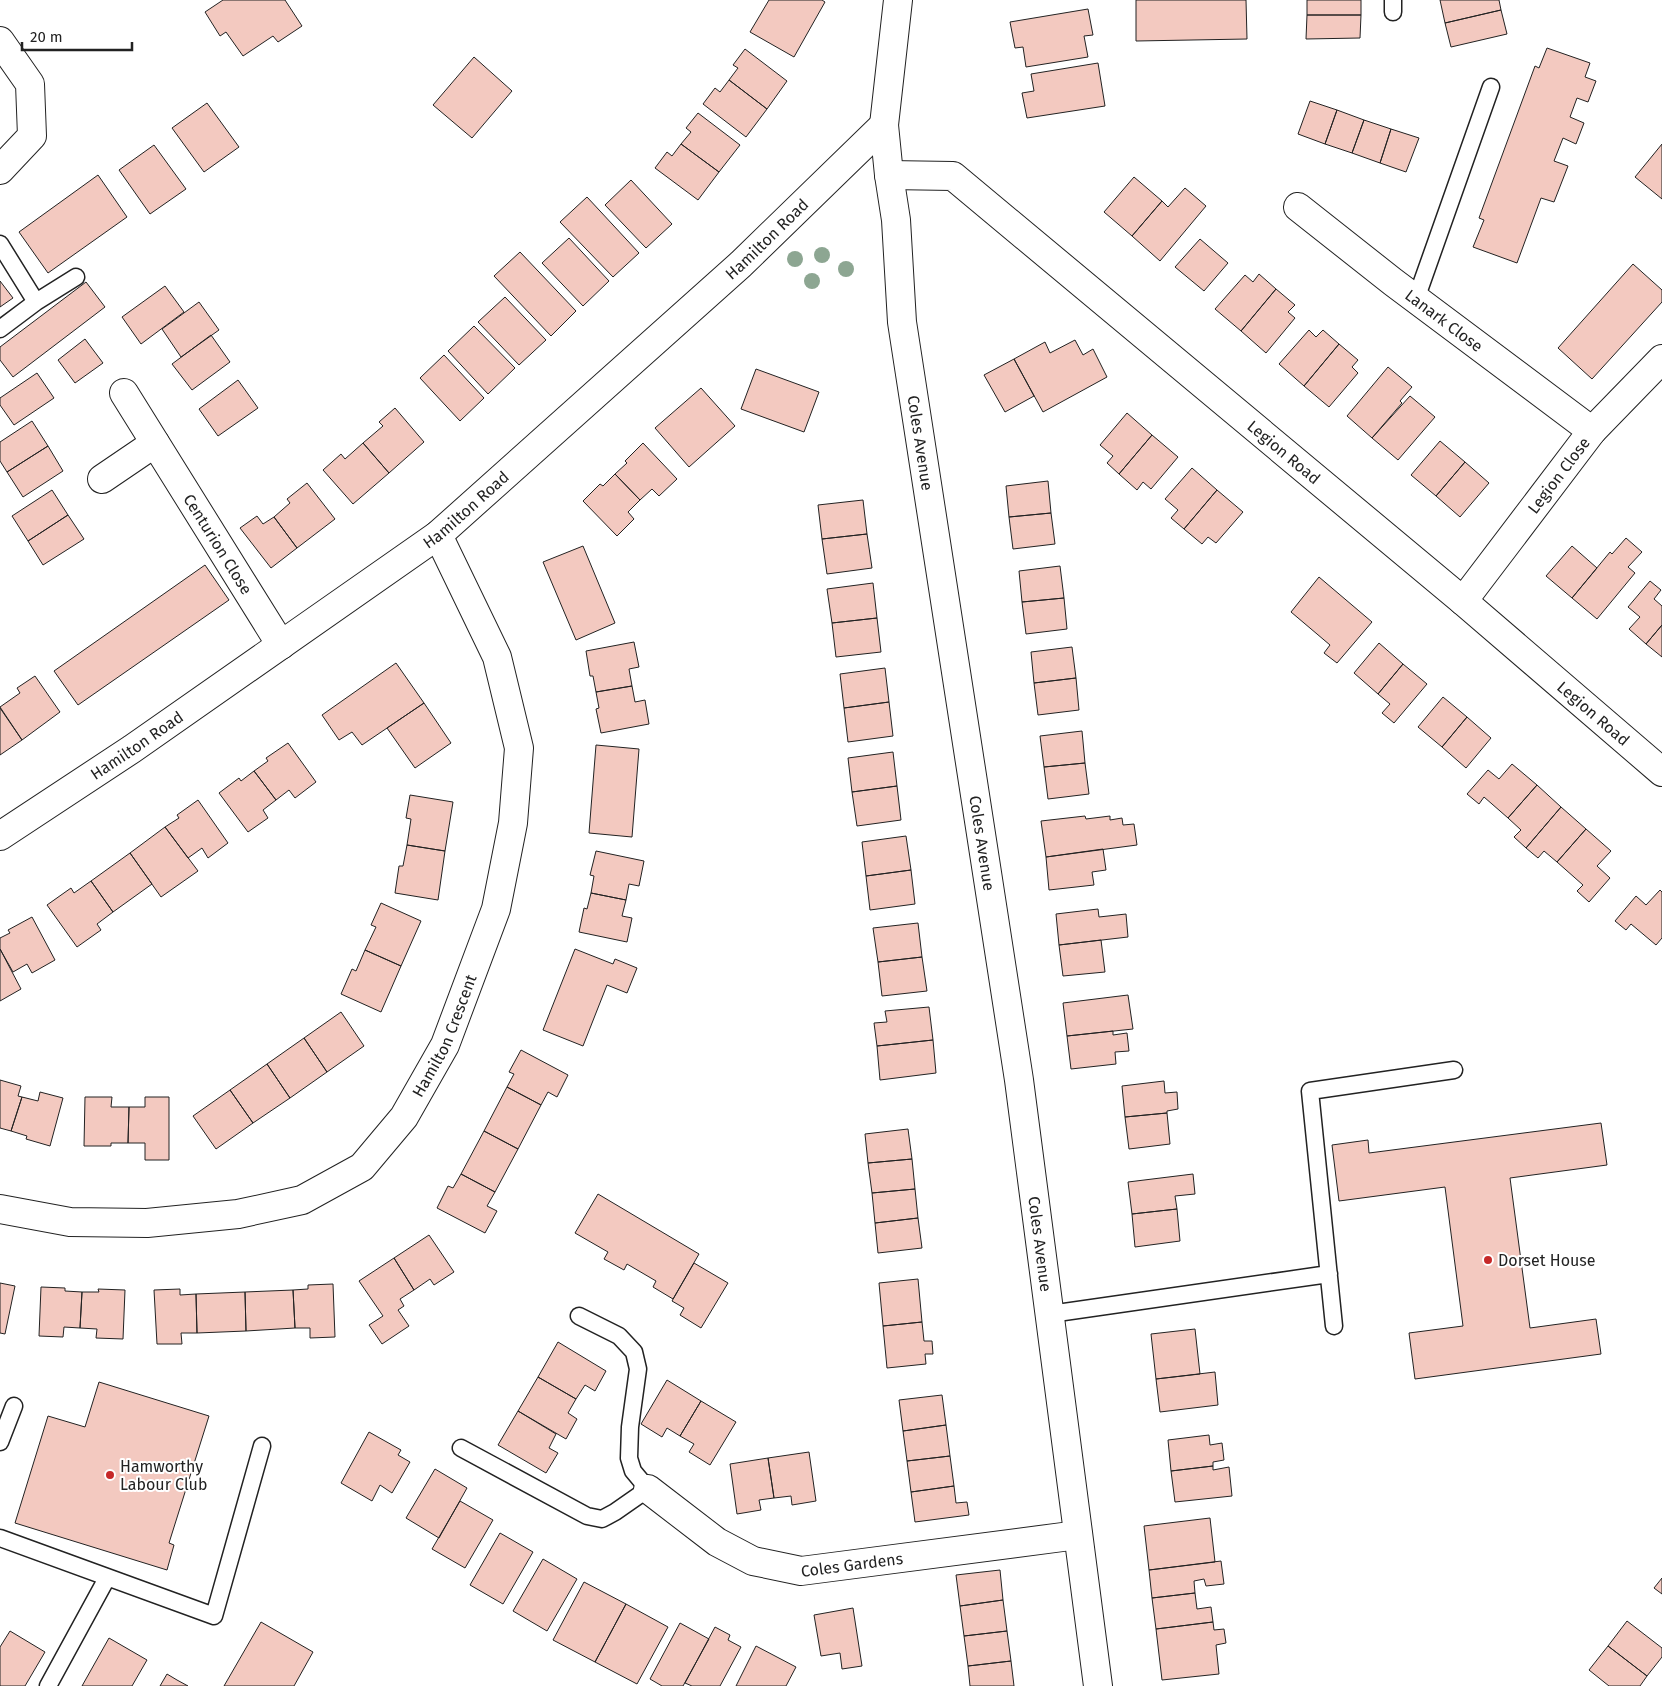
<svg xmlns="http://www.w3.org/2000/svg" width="1662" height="1686" viewBox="0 0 1662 1686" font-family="'Fira Sans',sans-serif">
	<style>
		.building { fill: #f3c9c0; stroke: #222 }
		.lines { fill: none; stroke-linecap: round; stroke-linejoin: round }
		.service-casing { stroke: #222; stroke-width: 19 }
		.minor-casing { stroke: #222; stroke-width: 30 }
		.service { stroke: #fff; stroke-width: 16 }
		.minor { stroke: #fff; stroke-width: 28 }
		.tree { fill: #8da692 }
		.poi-dot { fill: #c62828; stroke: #fff; stroke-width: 2 }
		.labels { text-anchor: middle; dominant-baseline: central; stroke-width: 4; stroke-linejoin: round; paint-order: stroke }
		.street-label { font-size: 16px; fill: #222; stroke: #fff }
		.poi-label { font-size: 16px; fill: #222; stroke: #fff; text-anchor: start }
	</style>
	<rect width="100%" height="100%" fill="#fff"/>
	<path class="building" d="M223 0H285L302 26 278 42 273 36 243 56 226 32 220 36 205 12Z
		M769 0H822L825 2 794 57 750 32Z
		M1136 0H1246L1247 39 1136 41Z
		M1307 0H1361V15H1307Z
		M1440 0H1499L1501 10 1445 23Z
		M1088 9 1093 35 1084 36 1088 57 1026 67 1023 47 1015 48 1010 22Z
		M1501 10 1507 34 1451 47 1445 23Z
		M1307 15H1361L1360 38 1306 39Z
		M1547 48 1590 63 1585 77 1596 81 1588 102 1577 98 1570 117 1584 123 1576 144 1563 138 1554 161 1568 166 1554 202 1541 198 1517 263 1473 247 1484 220 1479 218 1535 66 1539 68Z
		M745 49 787 81 767 109 729 80 738 68 733 65Z
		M474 57 512 91 472 138 433 105Z
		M1098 63 1105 106 1027 118 1022 93 1034 91 1031 74Z
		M729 80 767 109 746 137 703 104 715 88 720 92Z
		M1310 101 1337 110 1325 144 1298 134Z
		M207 103 239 147 204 172 172 128Z
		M1337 110 1364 120 1352 153 1325 144Z
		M698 113 740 145 719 172 681 144 691 132 686 128Z
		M1364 120 1391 129 1380 163 1352 153Z
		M1391 129 1419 138 1406 172 1380 163Z
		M681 144 719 172 698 200 655 168 667 152 672 156Z
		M1662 144V199L1635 177Z
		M154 145 186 189 150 214 119 170Z
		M98 175 127 217 48 273 19 232Z
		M1134 177 1162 201 1132 236 1104 212Z
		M631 180 672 224 646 248 605 205Z
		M1185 188 1206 206 1160 261 1132 236 1162 201 1168 207Z
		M587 197 639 253 613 277 560 222Z
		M569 238 609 281 583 306 542 263Z
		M1200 239 1228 263 1204 291 1175 267Z
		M520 252 576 311 551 336 494 276Z
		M1633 264 1662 290V302L1592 379 1558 348Z
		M1259 274 1276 289 1241 331 1215 309 1245 275 1253 282Z
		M0 281 13 298 0 307Z
		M86 282 105 307 13 377 0 360V347Z
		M165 286 184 312 141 344 122 317Z
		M1276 289 1295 305 1288 312 1295 318 1266 353 1241 331Z
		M505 297 546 340 519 365 478 322Z
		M199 302 219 330 181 357 162 329Z
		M474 326 515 368 488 394 448 351Z
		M1309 330 1316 337 1323 330 1339 344 1304 386 1279 364Z
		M211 335 230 362 192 390 172 364Z
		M85 339 103 363 75 383 58 360Z
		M1075 340 1083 355 1093 349 1107 377 1043 412 1014 359 1045 342 1050 353Z
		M1339 344 1358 360 1352 367 1358 373 1329 407 1304 386Z
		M444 355 484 398 460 421 420 378Z
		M1014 359 1034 396 1005 412 984 375Z
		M1388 367 1412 387 1400 401 1402 403 1372 438 1347 416Z
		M756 369 819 392 804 432 741 409Z
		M37 373 54 398 14 425 0 405V398Z
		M238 380 258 408 218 436 199 409Z
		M701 388 735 426 689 467 655 428Z
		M1410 396 1435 417 1398 460 1372 438Z
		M395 408 424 442 389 473 363 443 383 426 379 422Z
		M1127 413 1152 435 1119 474 1107 463 1113 456 1100 445Z
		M32 421 48 446 7 472 0 461V442Z
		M1152 435 1178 457 1151 489 1143 482 1137 490 1119 474Z
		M1440 441 1465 462 1436 496 1411 475Z
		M363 443 389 473 353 504 323 470 341 454 345 459Z
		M643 443 677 479 659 496 652 489 640 500 615 474 627 463 625 461Z
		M48 446 63 471 23 497 7 472Z
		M1465 462 1489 483 1460 517 1436 496Z
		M1192 468 1217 490 1184 529 1171 518 1178 510 1165 499Z
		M615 474 640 500 628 512 634 519 617 536 583 501 600 484 603 486Z
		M1048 481 1051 513 1009 517 1006 486Z
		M307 483 335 519 297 548 274 517 290 503 287 499Z
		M52 490 68 515 28 541 12 516Z
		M1217 490 1243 512 1216 543 1208 537 1202 544 1184 529Z
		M863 500 867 534 822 539 818 505Z
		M1051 513 1055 544 1013 549 1009 517Z
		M68 515 84 539 43 565 28 541Z
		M257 516 263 524 274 517 297 548 271 568 240 528Z
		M867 534 872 568 827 574 822 539Z
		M1626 538 1642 552 1628 567 1635 573 1597 619 1572 598 1610 552 1612 554Z
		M583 546 615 623 576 640 543 562Z
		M1572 546 1597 568 1572 598 1546 576Z
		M205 565 229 600 78 705 54 671Z
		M1060 566 1064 598 1022 602 1019 571Z
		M1319 577 1372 622 1337 663 1324 653 1330 645 1291 612Z
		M1650 581 1661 590 1654 599 1662 606V625L1646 644 1629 629 1640 617 1628 607Z
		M873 583 877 618 832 623 827 589Z
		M1064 598 1067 629 1026 634 1022 602Z
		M877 618 881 652 836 657 832 623Z
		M1662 625V657L1646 644Z
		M634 642 639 667 629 669 632 686 596 692 593 676H590L586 651Z
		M1379 643 1403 664 1378 694 1354 673Z
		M1072 647 1076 678 1034 683 1031 652Z
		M396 663 424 703 362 745 352 732 339 740 322 715Z
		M1403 664 1427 684 1394 723 1382 713 1390 704 1378 694Z
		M885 668 889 702 844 708 840 674Z
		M35 676 60 712 22 740 0 707 20 693 17 688Z
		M1076 678 1079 710 1038 715 1034 683Z
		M632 686 635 702 645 700 649 724 601 733 596 709 599 708 596 692Z
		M1443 697 1467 717 1442 747 1418 727Z
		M889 702 893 736 848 742 844 708Z
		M424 703 451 743 415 768 387 728Z
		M0 708 22 740 0 755Z
		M1467 717 1491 738 1466 768 1442 747Z
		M1082 731 1085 763 1044 767 1040 736Z
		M288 743 316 782 295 798 289 790 276 800 254 771 268 761 266 758Z
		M596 745 639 749 632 837 589 833Z
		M893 752 897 786 852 792 848 758Z
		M1085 763 1089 794 1048 799 1044 767Z
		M1512 764 1537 785 1508 818 1484 797 1479 804 1467 794 1488 770 1499 779Z
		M254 771 276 800 263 810 268 818 248 832 219 793 239 778 241 781Z
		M1537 785 1561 807 1526 848 1514 837 1521 830 1508 818Z
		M897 786 901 820 857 826 852 792Z
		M410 795 453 802 445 851 407 845 411 819 406 818Z
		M198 800 228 843 208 858 202 848 188 858 165 827 179 818 177 815Z
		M1561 807 1586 829 1557 862 1544 851 1538 858 1526 848Z
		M1085 816 1086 819 1110 816V820L1122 818 1123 825 1134 824 1137 845 1046 857 1041 821Z
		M165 827 198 871 161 897 130 853Z
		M1586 829 1611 851 1597 866 1610 878 1589 902 1577 891 1583 885 1557 862Z
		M906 836 911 870 866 876 862 842Z
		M407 845 445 851 438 900 395 893 399 866H403Z
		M1103 849 1106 870 1092 872 1094 885 1049 890 1046 857Z
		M596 851 644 861 639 886 629 884 626 900 591 893 594 876 590 875Z
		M130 853 152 884 113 912 91 881Z
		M911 870 915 904 870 910 866 876Z
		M91 881 113 912 97 924 101 930 77 947 47 905 71 888 74 893Z
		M1660 890 1662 892V938L1656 945 1631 924 1626 930 1615 921 1636 896 1646 905Z
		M591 893 626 900 622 916 632 918 627 942 579 932 584 908 587 909Z
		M381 903 421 921 401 966 365 950 376 927 371 925Z
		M1098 909 1099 917 1126 914 1128 937 1059 945 1056 914Z
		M32 917 55 960 32 973 27 964 13 972 0 949V938L10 933 8 930Z
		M918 923 922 957 878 962 873 928Z
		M1101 940 1105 972 1063 976 1059 945Z
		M0 949 21 989 0 1001Z
		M575 949 613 964 615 959 637 968 627 993 607 985 583 1046 543 1030Z
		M365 950 401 966 381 1012 341 994 352 969 356 971Z
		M922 957 927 991 882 996 878 962Z
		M1128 995 1133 1029 1067 1036 1063 1003Z
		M929 1007 933 1040 877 1046 874 1023 887 1022 885 1011Z
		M341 1012 364 1046 327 1072 304 1038Z
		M1113 1031V1035L1127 1033 1129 1051 1115 1052 1116 1064 1071 1069 1067 1036Z
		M304 1038 327 1072 290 1098 267 1064Z
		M933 1040 936 1073 880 1080 877 1046Z
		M521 1050 568 1075 557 1097 548 1092 541 1105 507 1087 514 1074 509 1072Z
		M267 1064 290 1098 253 1123 230 1090Z
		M0 1080 21 1086 18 1096 22 1097 11 1131 0 1128Z
		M1164 1081 1165 1093 1177 1092 1178 1109 1167 1111V1113L1125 1117 1122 1086Z
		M507 1087 541 1105 518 1149 484 1131Z
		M230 1090 253 1123 216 1149 193 1116Z
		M40 1092 63 1098 50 1146 26 1139 27 1136 11 1131 22 1097 38 1101Z
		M85 1097H112L111 1107H129L128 1143H111V1146H84Z
		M145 1097H169V1160H145V1143H128L129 1107H145Z
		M1167 1113 1170 1144 1129 1149 1125 1117Z
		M1601 1123 1607 1165 1510 1178 1530 1328 1596 1319 1601 1354 1415 1379 1409 1333 1463 1326 1445 1187 1339 1201 1332 1145 1368 1140 1369 1153Z
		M908 1129 912 1159 868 1163 865 1134Z
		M484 1131 518 1149 495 1192 461 1174Z
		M912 1159 915 1189 872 1193 868 1163Z
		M461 1174 495 1192 487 1206 497 1211 485 1233 437 1208 448 1186 453 1188Z
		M1193 1174 1195 1194 1175 1196 1177 1209 1132 1214 1128 1182Z
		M915 1189 918 1218 875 1223 872 1193Z
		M598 1194 699 1254 673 1299 653 1287 656 1281 627 1264 624 1270 604 1259 608 1252 575 1233Z
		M1177 1209 1180 1241 1135 1247 1132 1214Z
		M918 1218 922 1248 878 1253 875 1223Z
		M429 1235 454 1272 434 1285 430 1279 414 1290 394 1258Z
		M394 1258 414 1290 400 1299 404 1306 398 1310 409 1326 382 1344 369 1325 383 1316 359 1281Z
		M694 1263 728 1283 701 1328 680 1315 684 1308 672 1301Z
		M918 1279 922 1322 883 1326 879 1283Z
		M0 1283 15 1286 5 1334 0 1333Z
		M333 1284 335 1337 310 1338V1328H295L293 1290 308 1289V1285Z
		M41 1287 65 1288V1291L82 1292 80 1328 64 1327 63 1337 39 1336Z
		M98 1289 125 1290 123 1339 96 1338 97 1329 80 1328 82 1292H99Z
		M180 1289V1295L196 1294 197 1333H181L182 1344H157L154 1290Z
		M293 1290 295 1328 246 1331 245 1292Z
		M245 1292 246 1331 197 1333 196 1294Z
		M922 1322 924 1341H932L933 1354H925L926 1364 887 1368 883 1326Z
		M1195 1329 1200 1374 1156 1379 1151 1334Z
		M558 1342 606 1371 595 1391 585 1385 576 1399 538 1377Z
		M1215 1372 1218 1405 1160 1412 1156 1379Z
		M538 1377 576 1399 568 1413 577 1419 566 1439 518 1411Z
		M667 1380 701 1401 680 1436 667 1428 662 1437 641 1424Z
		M99 1382 209 1416 169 1543 174 1545 167 1570 15 1523 48 1416 85 1427Z
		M942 1395 946 1425 903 1431 899 1400Z
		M701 1401 736 1422 710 1465 689 1452 694 1444 680 1436Z
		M518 1411 556 1434 549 1448 558 1453 546 1473 498 1445Z
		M946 1425 950 1456 907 1461 903 1431Z
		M369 1432 401 1450 398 1455 410 1462 392 1493 380 1485 372 1501 341 1483Z
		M1209 1435 1210 1445 1222 1443 1224 1460 1213 1462V1466L1171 1471 1168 1440Z
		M809 1452 816 1501 792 1505 791 1496 774 1498 768 1458Z
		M950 1456 954 1486 911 1492 907 1461Z
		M768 1458 774 1498 759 1500 761 1510 737 1514 730 1464Z
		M1213 1466V1470L1229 1467 1232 1496 1175 1502 1171 1471Z
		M435 1469 467 1488 439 1538 406 1518Z
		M954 1486 956 1503 967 1502 969 1515 915 1522 911 1492Z
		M460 1501 493 1520 465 1568 432 1549Z
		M1210 1518 1215 1562 1149 1570 1144 1526Z
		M500 1533 533 1552 503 1604 470 1585Z
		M543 1559 577 1579 547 1631 513 1611Z
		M1221 1561 1224 1584 1206 1586 1204 1579 1194 1581 1195 1593 1152 1598 1149 1570Z
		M1000 1570 1003 1600 960 1606 956 1575Z
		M1662 1578V1594L1654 1588Z
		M584 1582 626 1604 595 1662 553 1640Z
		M1195 1593 1197 1609 1211 1607 1213 1622 1156 1629 1152 1598Z
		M1003 1600 1007 1631 964 1636 960 1606Z
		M626 1604 668 1627 637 1684 595 1662Z
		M853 1608 862 1666 842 1669 840 1653 821 1656 814 1615Z
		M1627 1621 1662 1648V1657L1647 1676 1608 1646Z
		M261 1622 313 1652 294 1686H224Z
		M1213 1622 1214 1630 1224 1629 1226 1643 1216 1645 1219 1674 1162 1680 1156 1629Z
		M680 1623 709 1639 683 1686H662L650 1679Z
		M715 1627 730 1635 728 1640 741 1647 720 1686H692L685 1683Z
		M10 1631 45 1652 25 1686H0V1647Z
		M1007 1631 1011 1661 968 1666 964 1636Z
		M109 1638 147 1660 132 1686H82Z
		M756 1646 796 1667 786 1686H736Z
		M1608 1646 1647 1676 1640 1686H1609L1589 1670Z
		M1011 1661 1014 1686H970L968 1666Z
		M167 1674 177 1680 188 1686H160Z"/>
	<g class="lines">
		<defs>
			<path id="service" d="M1393 0V12
				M0 244 36 302 0 329
				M1416 299 1491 87
				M36 302 76 277
				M1050 1314 1329 1274
				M1334 1326 1310 1091 1454 1070
				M0 1442 14 1406
				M461 1448 587 1516 602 1519 615 1512 648 1489 633 1471 629 1458 630 1427 638 1369 634 1352 619 1336 579 1316
				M0 1538 214 1616 262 1446
				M48 1686 107 1578"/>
			<g id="minor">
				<path id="s1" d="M898 0 884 125 889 175 896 220 902 322 1019 1080 1098 1686"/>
				<path d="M0 41 30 84 32 136 0 170"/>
				<path id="s2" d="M889 175 953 176 1463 601 1662 772"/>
				<path id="s3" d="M1298 207 1393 282 1592 431"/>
				<path id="s4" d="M124 393 281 645"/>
				<path d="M102 479 155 443"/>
				<path id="s5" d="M1463 601 1592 431 1662 359"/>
				<path id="s6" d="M0 836 132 749 438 535 741 264 884 125"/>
				<path id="s7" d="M0 1209 70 1222 147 1223 238 1214 302 1200 362 1167 404 1117 445 1045 496 909 513 823 519 748 497 657 438 535"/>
				<path id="s8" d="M648 1489 717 1542 753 1561 801 1571 1078 1535"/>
			</g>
		</defs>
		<use href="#service" class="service-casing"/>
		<use href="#minor" class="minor-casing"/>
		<use href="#service" class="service"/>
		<use href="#minor" class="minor"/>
	</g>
	<g class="tree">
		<circle cx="822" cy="255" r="8"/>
		<circle cx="795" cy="259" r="8"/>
		<circle cx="846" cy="269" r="8"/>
		<circle cx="812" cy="281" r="8"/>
	</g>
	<g class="poi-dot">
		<circle cx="1488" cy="1260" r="5"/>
		<circle cx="110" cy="1475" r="5"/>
	</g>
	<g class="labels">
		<g class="street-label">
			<text stroke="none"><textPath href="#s6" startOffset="974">Hamilton Road</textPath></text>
			<text stroke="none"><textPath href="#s3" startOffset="185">Lanark Close</textPath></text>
			<text stroke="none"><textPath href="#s1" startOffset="446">Coles Avenue</textPath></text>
			<text stroke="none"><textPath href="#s2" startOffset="495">Legion Road</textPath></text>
			<text stroke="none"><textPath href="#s5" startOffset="158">Legion Close</textPath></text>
			<text stroke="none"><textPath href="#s6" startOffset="569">Hamilton Road</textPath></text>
			<text stroke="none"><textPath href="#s4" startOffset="178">Centurion Close</textPath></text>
			<text stroke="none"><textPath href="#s2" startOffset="900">Legion Road</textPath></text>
			<text stroke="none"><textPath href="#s6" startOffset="164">Hamilton Road</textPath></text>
			<text stroke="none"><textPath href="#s1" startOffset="851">Coles Avenue</textPath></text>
			<text stroke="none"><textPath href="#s7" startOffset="530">Hamilton Crescent</textPath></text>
			<text stroke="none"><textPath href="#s1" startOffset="1256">Coles Avenue</textPath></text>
			<text stroke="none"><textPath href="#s8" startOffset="228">Coles Gardens</textPath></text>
		</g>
		<g class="poi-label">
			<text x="1498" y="1260">Dorset House</text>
			<text x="120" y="1466">Hamworthy<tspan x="120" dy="18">Labour Club</tspan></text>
		</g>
	</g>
	<path d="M22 42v8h110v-8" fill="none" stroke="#222222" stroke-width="2.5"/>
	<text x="30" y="42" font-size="15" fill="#222222" stroke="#ffffff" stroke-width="4" paint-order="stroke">20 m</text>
</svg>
